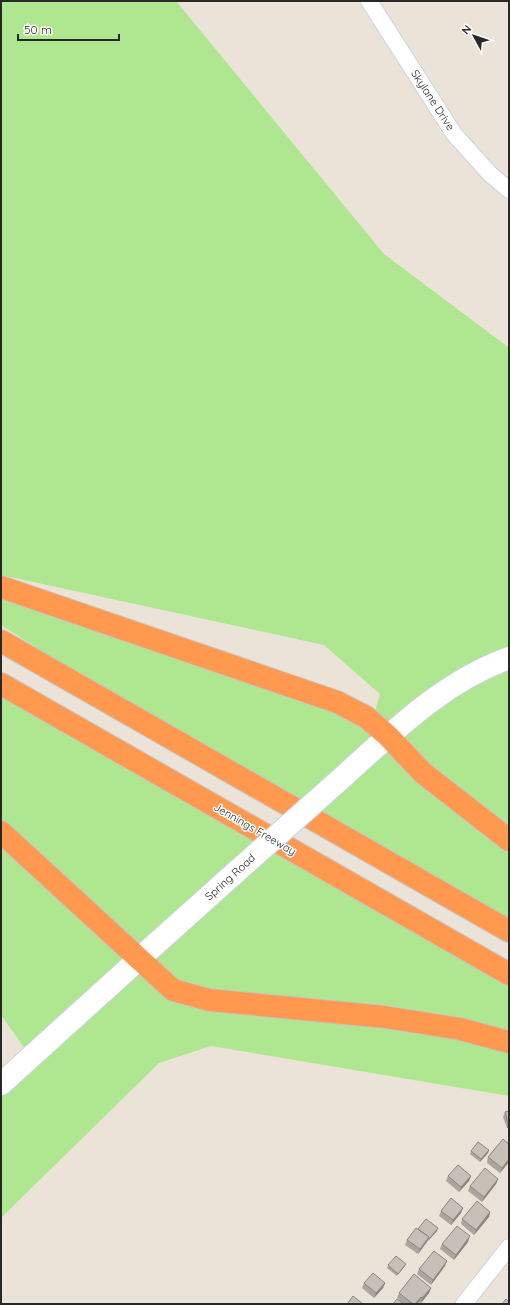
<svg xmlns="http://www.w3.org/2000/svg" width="510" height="1305" viewBox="0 0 510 1305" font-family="Quicksand,sans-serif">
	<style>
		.green { fill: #aee790 }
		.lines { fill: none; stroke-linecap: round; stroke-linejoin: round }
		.street-casing { stroke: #cdd1e2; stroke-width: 18 }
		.secondary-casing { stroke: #cdd1e2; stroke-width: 24 }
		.highway-casing { stroke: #c7c7c7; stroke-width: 24 }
		.street { stroke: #fff; stroke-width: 16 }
		.secondary { stroke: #fff; stroke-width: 22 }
		.highway { stroke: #ff9950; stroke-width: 22 }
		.secondary-bridge-casing { stroke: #cdd1e2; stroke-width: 24; stroke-linecap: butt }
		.secondary-bridge { stroke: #fff; stroke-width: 22 }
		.wall { fill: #aba59e }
		.shaded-wall { fill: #8b8681 }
		.building { fill: #c7c0b8; stroke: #8b8681 }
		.labels { text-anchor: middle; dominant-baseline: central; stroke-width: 3; stroke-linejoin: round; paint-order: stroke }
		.street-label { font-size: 11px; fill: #282828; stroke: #fff }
	</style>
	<rect width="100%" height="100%" fill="#ece3d8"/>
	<path class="green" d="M1 1H176L384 254 508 347 509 349V931L248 782 1 625V594L372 722 380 694 324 645 1 575Z
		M1 684 509 974V1096L211 1046 159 1063 1 1218V1084L31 1057 1 1015Z"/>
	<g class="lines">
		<defs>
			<path id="street" d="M369 1 454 134 490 174 509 190
				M464 1304 509 1247"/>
			<path id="secondary" d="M344 776C395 730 443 682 509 658
				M1 1084 139 959 226 881"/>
			<path id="highway" d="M1 587 337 702 366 717 388 736 423 773 509 840
				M1 641 509 931
				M1 684 509 974
				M1 832 173 990 209 1000 385 1017 460 1029 509 1042"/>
		</defs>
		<use href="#street" class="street-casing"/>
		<use href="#secondary" class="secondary-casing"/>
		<use href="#highway" class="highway-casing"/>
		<use href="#street" class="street"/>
		<use href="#secondary" class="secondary"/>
		<use href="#highway" class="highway"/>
		<defs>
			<path id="secondary-bridge" d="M226 881 344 776"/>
		</defs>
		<use href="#secondary-bridge" class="secondary-bridge-casing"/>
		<use href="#secondary-bridge" class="secondary-bridge"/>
	</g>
	<path class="wall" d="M509 1111V1128H507L503 1117 505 1112Z
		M489 1150 488 1153 480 1162 470 1154 471 1151Z
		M488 1157 509 1162 500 1173 487 1163Z
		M448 1176H471L469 1181 459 1192 446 1181Z
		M498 1179 496 1184 482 1202 468 1191 470 1186Z
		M463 1208 461 1213 451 1225 439 1216 441 1211Z
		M490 1212 489 1217 474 1235 461 1224 462 1219Z
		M418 1229 437 1231 428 1241H427L418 1254 405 1245 407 1240Z
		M468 1242 454 1260 440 1249 442 1244Z
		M388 1265 405 1266 397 1276 387 1268Z
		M445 1266 431 1285 417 1274 419 1269Z
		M364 1283H385L383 1288 374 1298 362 1288Z
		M431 1288 429 1293 421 1303 419 1302 417 1304H404L397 1298 399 1293Z"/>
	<path class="shaded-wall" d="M508 1123H509V1128H507Z
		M489 1150 488 1153 480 1162 481 1159Z
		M509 1159V1162L500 1173 502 1168Z
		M471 1176 469 1181 459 1192 461 1187Z
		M498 1179 496 1184 482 1202 484 1197Z
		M463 1208 461 1213 451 1225 453 1220Z
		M490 1212 489 1217 474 1235 476 1230Z
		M438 1228 437 1231 428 1241 429 1239Z
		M470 1236 468 1242 454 1260 456 1255Z
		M429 1237 427 1242 418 1254 420 1249Z
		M447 1261 445 1266 431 1285 433 1280Z
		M385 1283 383 1288 374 1298 376 1293Z
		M431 1288 429 1293 421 1303 422 1298Z
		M421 1297 419 1302 417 1304H415Z"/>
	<path class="building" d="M509 1111V1123H508L505 1112Z
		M503 1139 509 1144V1159L502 1168 488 1157Z
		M478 1142 489 1150 481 1159 471 1151Z
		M458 1165 471 1176 461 1187 448 1176Z
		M485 1168 498 1179 484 1197 470 1186Z
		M451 1198 463 1208 453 1220 441 1211Z
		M477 1201 490 1212 476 1230 462 1219Z
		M426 1219 438 1228 429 1239 428 1238 429 1237 418 1229Z
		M457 1226 470 1236 456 1255 442 1244Z
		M416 1228 429 1237 420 1249 407 1240Z
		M434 1251 447 1261 433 1280 419 1269Z
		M396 1256 406 1264 398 1274 388 1265Z
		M373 1273 385 1283 376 1293 364 1283Z
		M414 1274 431 1288 422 1298 421 1297 415 1304H413L399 1293Z
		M353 1296 363 1304H347Z
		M397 1299 404 1304H393Z
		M506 1299 509 1302V1304H502Z"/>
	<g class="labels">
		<g class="street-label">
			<text transform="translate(433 100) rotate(57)">Skylane Drive</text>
			<text transform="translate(255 829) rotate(30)">Jennings Freeway</text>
			<text transform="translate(230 877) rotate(-42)">Spring Road</text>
		</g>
	</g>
	<rect width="510" height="1305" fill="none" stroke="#282828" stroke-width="4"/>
	<g transform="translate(474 36) rotate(310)" stroke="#ffffff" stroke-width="3" paint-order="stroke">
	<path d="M0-3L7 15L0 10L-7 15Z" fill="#282828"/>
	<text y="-6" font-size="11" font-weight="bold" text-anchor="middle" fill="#282828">N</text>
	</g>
	<path d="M18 34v6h101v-6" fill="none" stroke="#282828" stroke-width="2"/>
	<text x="24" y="34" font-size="12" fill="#282828" stroke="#ffffff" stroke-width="3" paint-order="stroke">50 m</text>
</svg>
